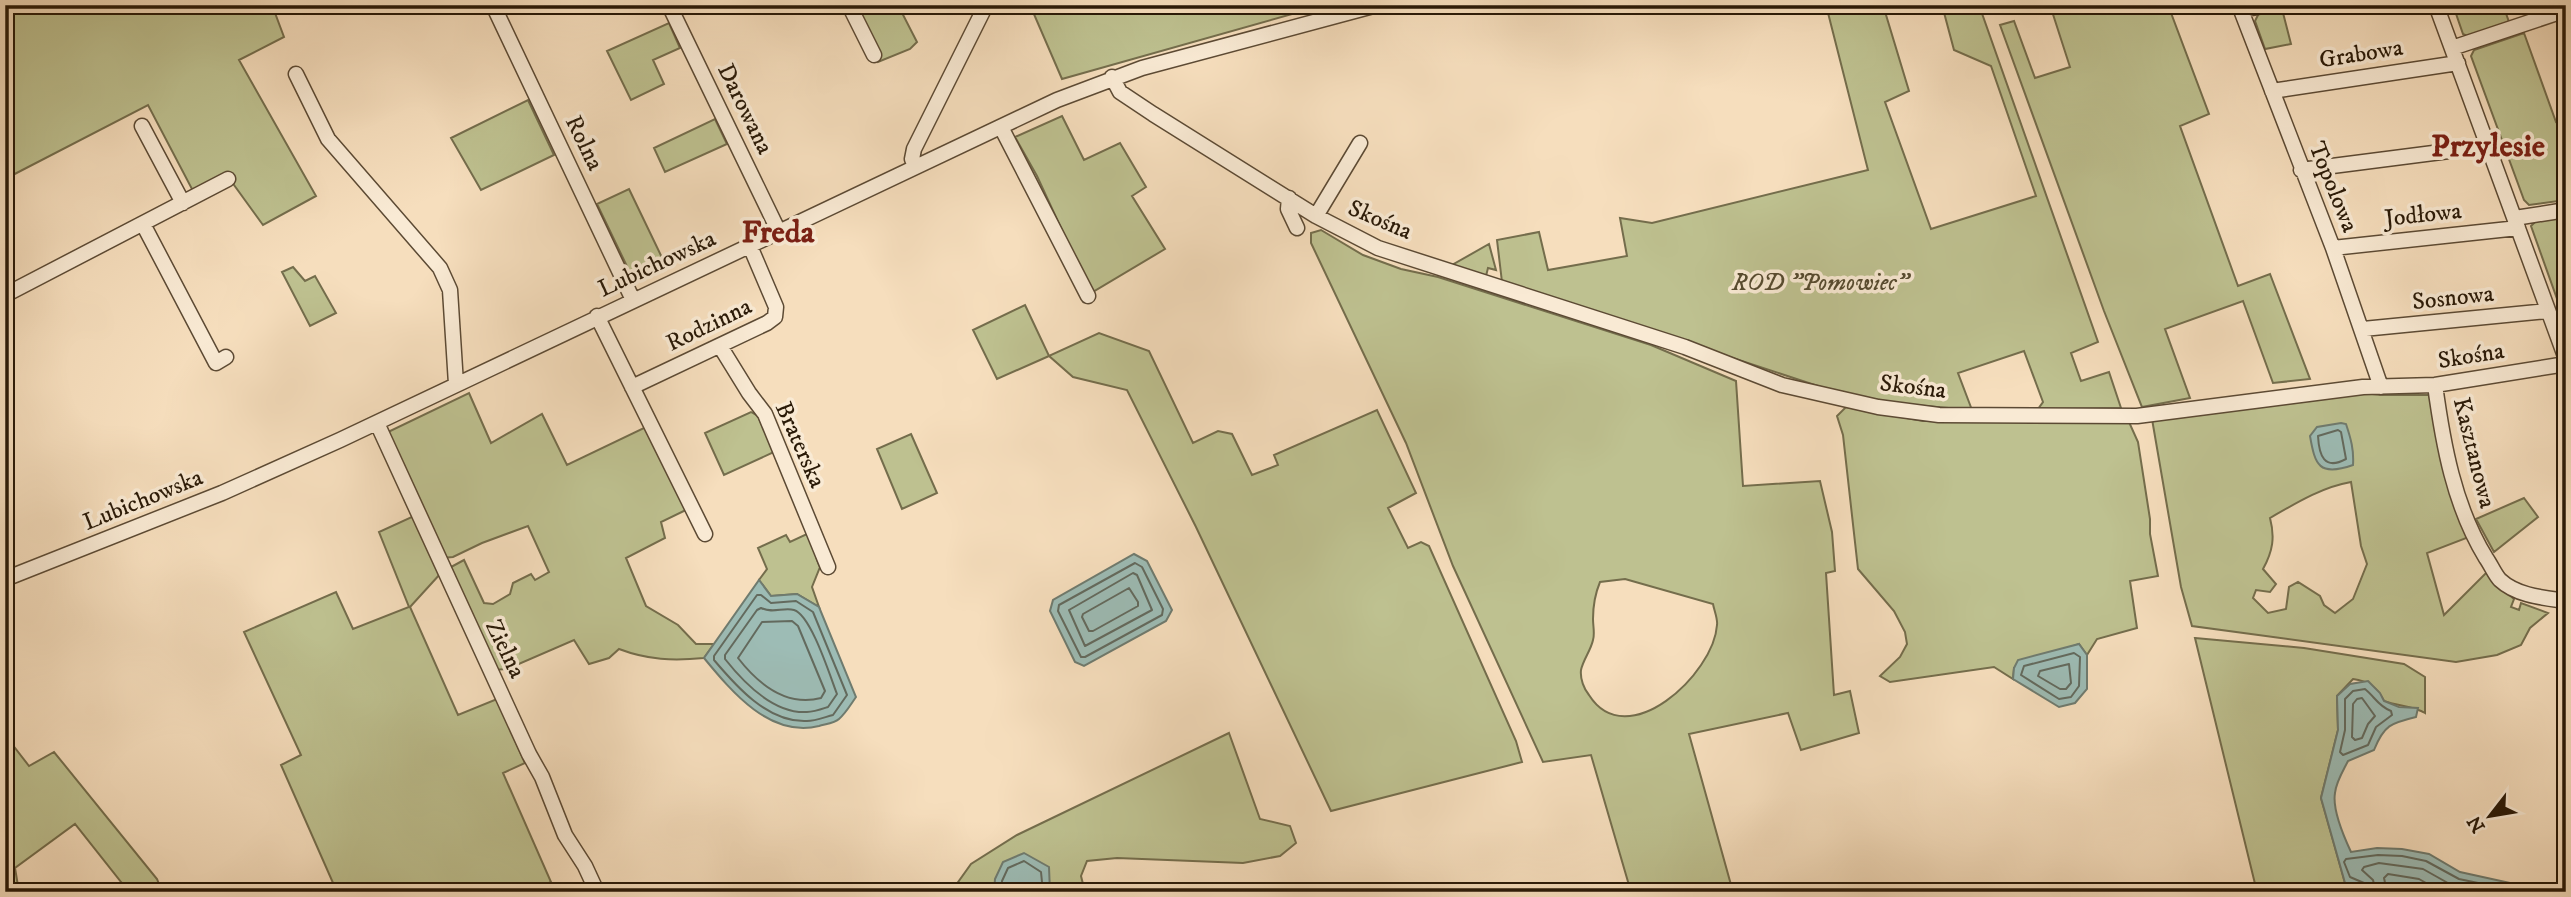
<svg xmlns="http://www.w3.org/2000/svg" width="2571" height="897" viewBox="0 0 2571 897" font-family="'IM FELL DW Pica',serif">
	<style>
		.green { fill: #bec190; stroke: #746d4c; stroke-width: 2; fill-rule: evenodd }
		.water { fill: #9dbcb5; stroke: #6f7b6f; stroke-width: 2 }
		.lines { fill: none; stroke-linecap: round; stroke-linejoin: round }
		.shore { stroke: #636a5e; stroke-width: 2 }
		.minor-casing { stroke: #5c4a34; stroke-width: 17 }
		.minor { stroke: #f9ead4; stroke-width: 14 }
		.labels { text-anchor: middle; dominant-baseline: central; stroke-width: 7; stroke-linejoin: round; paint-order: stroke }
		.street-label { font-size: 24px; fill: #291907; stroke: #f9ead4 }
		.park-label { font-size: 24px; font-style: italic; fill: #564b30; stroke: #f9ead4 }
		.district-label { font-size: 32px; font-weight: bold; fill: #7a1f14; stroke: #f9ead4 }
	</style>
	<rect width="100%" height="100%" fill="#f6debd"/>
	<filter id="stains"><feTurbulence type="fractalNoise" baseFrequency=".00286" numOctaves="4"/><feColorMatrix values="0 0 0 0 .2 0 0 0 0 .09 0 0 0 0 .02 0 0 0 .5 -.17"/></filter>
	<radialGradient id="worn" r=".72"><stop offset=".6" stop-color="#630" stop-opacity="0"/><stop offset="1" stop-color="#630" stop-opacity=".3"/></radialGradient>
	<path class="green" d="M5 5H272L284 37 239 60 316 196 263 225 226 174 193 191 148 105 5 179Z
		M850 5H898L917 42 910 49 878 62Z
		M1030 5H1324L1062 79Z
		M1826 5H1883L1909 91 1885 102 1931 229 2036 196 1991 66 1954 50 1942 5H1979L2098 342 2071 353 2081 381 2109 372 2121 408 2038 409 2043 402 2024 351 1958 373 1972 410 1902 404 1839 393 1502 282 1497 240 1539 232 1548 270 1627 256 1620 218 1652 223 1868 170Z
		M2050 5H2168L2209 114 2180 126 2238 286 2270 274 2310 379 2273 383 2243 301 2165 329 2190 398 2142 407 2104 311 2000 25 2014 21 2035 78 2070 67Z
		M2453 5H2503L2509 22 2469 37 2463 34Z
		M2282 9 2291 44 2265 49 2255 21 2259 13Z
		M669 23 680 48 653 60 664 84 631 100 607 51Z
		M2524 33 2556 122 2566 119V200L2529 205 2524 200 2471 56 2474 50Z
		M528 100 554 155 481 190 451 138Z
		M1062 116 1084 160 1120 143 1146 187 1132 196 1165 249 1091 293 1037 176 1015 137Z
		M715 119 727 144 665 172 654 148Z
		M629 189 667 268 635 283 597 204Z
		M2566 216V324L2531 226 2537 220Z
		M1321 230 1363 255 1401 269 1438 277 1651 345 1736 381 1743 486 1820 481 1832 532 1835 571 1826 573 1834 695 1850 691 1859 733 1801 750 1788 713 1689 734 1733 892H1631L1591 755 1543 762 1453 566 1406 443 1311 243V233ZM1625 579 1713 604C1714 610 1718 619 1717 625 1714 674 1627 755 1589 695 1584 689 1580 679 1581 670 1583 660 1591 650 1593 640 1595 634 1593 626 1593 619 1593 606 1595 594 1600 582Z
		M1489 244 1496 270 1488 268 1486 276 1452 265Z
		M293 267 305 281 315 276 336 313 310 326 282 272Z
		M1025 305 1049 356 1099 333 1149 351 1193 443 1218 431 1232 434 1252 475 1278 465 1274 455 1377 410 1416 493 1388 508 1408 548 1421 542 1429 546 1516 741 1522 762 1331 811 1196 527 1127 390 1073 377 1049 356 997 379 973 330Z
		M2350 392 2383 395H2429L2446 472 2469 537 2427 553 2444 615 2488 571 2495 582 2514 599 2511 607 2519 610 2521 603 2548 613 2530 628 2521 645 2497 655 2456 662 2192 626 2181 587 2152 419ZM2351 482 2361 546 2367 564 2353 599 2335 613 2324 605 2320 596 2298 582 2289 587 2286 609 2268 613 2253 598 2256 590 2270 592 2276 584 2263 569C2273 551 2275 537 2270 518 2296 503 2322 487 2351 482Z
		M469 393 491 443 542 414 567 465 648 426 688 509 661 522 665 538 626 558 646 606 678 625 696 644H714L704 658C673 661 648 660 619 649L609 658 589 664 574 640 507 669 493 670 451 567 464 560 484 603 493 604 510 594 513 583 531 574 535 580 549 572 528 526 482 543 453 557 442 558 388 432Z
		M1846 407 1923 421 2129 422 2138 442 2150 519V534L2158 576 2130 581 2137 628 2097 639 2087 655 2079 644 2014 668 2013 679 1994 667 1890 682 1880 676 1900 657 1907 644 1905 632 1894 611 1858 569 1843 435 1837 416Z
		M751 412 758 416 774 452 724 475 705 433Z
		M911 434 937 493 902 509 877 449Z
		M2524 498 2538 517 2494 552 2476 519Z
		M416 515 441 573 410 607 458 715 497 699 525 763 503 773 551 882 530 892H337L281 765 301 755 244 632 336 592 353 629 409 607 379 532Z
		M809 533C815 545 814 556 820 567L812 587 819 607 797 594 771 596 759 580 767 569 758 548 786 535 790 542Z
		M2195 638 2304 648 2404 664 2425 677V713C2414 706 2397 706 2384 701 2377 687 2368 681 2353 679L2337 696 2338 730 2321 798 2345 883 2379 892H2257Z
		M1229 733 1260 819 1290 826 1296 843 1280 856 1243 863 1117 858 1087 861 1081 876 1085 892H951L971 864 1017 835Z
		M5 735 29 766 54 752 157 879 162 892H129L75 824 15 868 19 892H5Z"/>
	<path class="water" d="M2341 423 2346 424C2351 439 2354 450 2353 465 2319 477 2315 465 2310 436L2317 427Z
		M1134 554 1147 561 1172 610 1166 621 1084 666 1075 662 1050 611 1053 600Z
		M759 580 771 596 797 594 819 607 856 697C851 704 846 713 839 719 835 723 826 724 819 726 770 738 732 692 704 658Z
		M2079 644 2087 655V689L2075 703 2059 707 2013 679 2014 668 2018 660Z
		M2368 681 2380 693 2384 701 2399 707 2418 708 2416 717C2391 723 2384 725 2374 750L2348 761C2343 771 2336 782 2335 793 2332 810 2344 837 2351 852L2377 848 2402 849 2429 854 2460 872 2551 892H2379L2345 883 2321 798 2338 730 2337 696 2350 684Z
		M1024 853 1049 867 1050 892H994L995 879 1003 862Z"/>
	<g class="lines">
		<path class="shore" d="M2338 430 2341 432 2346 459C2324 471 2319 455 2318 436Z
			M1135 563 1142 567 1163 609 1162 615 1085 657H1081L1058 611 1059 605Z
			M1133 573 1137 575 1152 610 1085 646 1069 610Z
			M1129 588 1138 602V606L1093 631H1089L1082 617 1083 614Z
			M757 595H761L771 603 796 601 813 612 847 695 833 715C825 717 815 721 807 721 768 723 736 686 714 660V656Z
			M761 608C773 614 783 607 794 610 811 615 830 676 837 694L828 707C822 709 814 712 807 712 774 714 744 683 725 659V655L757 610Z
			M792 621 798 626 825 691 821 698C786 707 759 685 738 658L762 622Z
			M2074 653 2080 657 2079 686 2071 697 2059 699 2021 675 2024 666Z
			M2069 664 2071 683 2066 689H2060L2038 676 2040 671Z
			M2365 689C2375 697 2378 706 2391 711L2392 715 2376 727 2368 745 2343 755 2340 752 2345 730V699L2353 691Z
			M2362 698 2375 716 2368 724 2362 738 2355 740 2352 737 2353 704 2357 699Z
			M1001 892 1002 881 1008 868 1024 861 1041 872 1043 892
			M2367 892 2364 883 2350 877 2344 862 2346 859 2378 855 2402 856 2426 861 2459 879 2521 892
			M2376 892 2373 880 2362 870 2364 867 2379 863 2423 869 2455 887 2477 892
			M2387 892 2384 878 2388 874 2419 879 2442 892"/>
		<defs>
			<path id="minor" d="M493 5 633 300
				M669 5 779 232
				M849 5 874 55
				M2239 5 2333 248 2381 387
				M2436 5 2566 359
				M2241 10 2269 5
				M2452 48 2566 10
				M296 74 328 139 440 268 450 290 456 384
				M1112 77 1120 92 1153 114 1316 216 1378 248 1685 347 1782 385 1878 407 1939 415 2137 416 2363 387 2435 385 2566 364
				M2272 91 2458 63
				M142 126 183 203
				M1001 127 1088 296
				M915 167 912 159 914 149 986 5
				M2301 170 2488 146
				M1289 198 1288 209 1297 228
				M1316 216 1360 143
				M2515 218 2566 210
				M143 224 216 363 226 357
				M2333 248 2518 228
				M5 295 228 179
				M597 316 705 534
				M2363 329 2547 311
				M720 346 749 393 765 414 828 567
				M2435 385C2443 444 2454 506 2486 558 2491 565 2495 575 2500 580 2517 596 2545 598 2566 601
				M632 387 767 323 775 317 776 307 750 246
				M377 423 529 754 542 777 565 835 585 866 597 892
				M5 579 222 493 340 440 1057 100 1142 68 1377 5"/>
		</defs>
		<use href="#minor" class="minor-casing"/>
		<use href="#minor" class="minor"/>
	</g>
	<g class="labels">
		<g class="street-label">
			<text transform="translate(2361 54) rotate(-9)">Grabowa</text>
			<text transform="translate(745 109) rotate(64)">Darowana</text>
			<text transform="translate(584 143) rotate(64)">Rolna</text>
			<text transform="translate(2333 187) rotate(68)">Topolowa</text>
			<text transform="translate(2423 215) rotate(-6)">Jodłowa</text>
			<text transform="translate(1380 220) rotate(23)">Skośna</text>
			<text transform="translate(657 264) rotate(-25)">Lubichowska</text>
			<text transform="translate(2453 298) rotate(-6)">Sosnowa</text>
			<text transform="translate(709 325) rotate(-26)">Rodzinna</text>
			<text transform="translate(2471 356) rotate(-9)">Skośna</text>
			<text transform="translate(1913 387) rotate(7)">Skośna</text>
			<text transform="translate(800 445) rotate(66)">Braterska</text>
			<text transform="translate(2474 453) rotate(76)">Kasztanowa</text>
			<text transform="translate(143 500) rotate(-22)">Lubichowska</text>
			<text transform="translate(505 649) rotate(64)">Zielna</text>
		</g>
		<g class="park-label">
			<text x="1820" y="283">ROD "Pomowiec"</text>
		</g>
		<g class="district-label">
			<text x="2488" y="147">Przylesie</text>
			<text x="778" y="233">Freda</text>
		</g>
	</g>
	<rect width="2571" height="897" fill="none" stroke="#f6debd" stroke-width="28"/>
	<rect x="7" y="7" width="2557" height="883" fill="none" stroke="#291907" stroke-width="3.5"/>
	<rect x="14" y="14" width="2543" height="869" fill="none" stroke="#291907" stroke-width="2"/>
	<g transform="translate(2490 816) rotate(239)" stroke="#f9ead4" stroke-width="5" paint-order="stroke">
	<path d="M0-5L12 26L0 18L-12 26Z" fill="#291907"/>
	<text y="-10" font-size="19" font-weight="bold" text-anchor="middle" fill="#291907">N</text>
	</g>
	<rect width="100%" height="100%" filter="url(#stains)"/>
	<rect width="100%" height="100%" fill="url(#worn)"/>
</svg>
